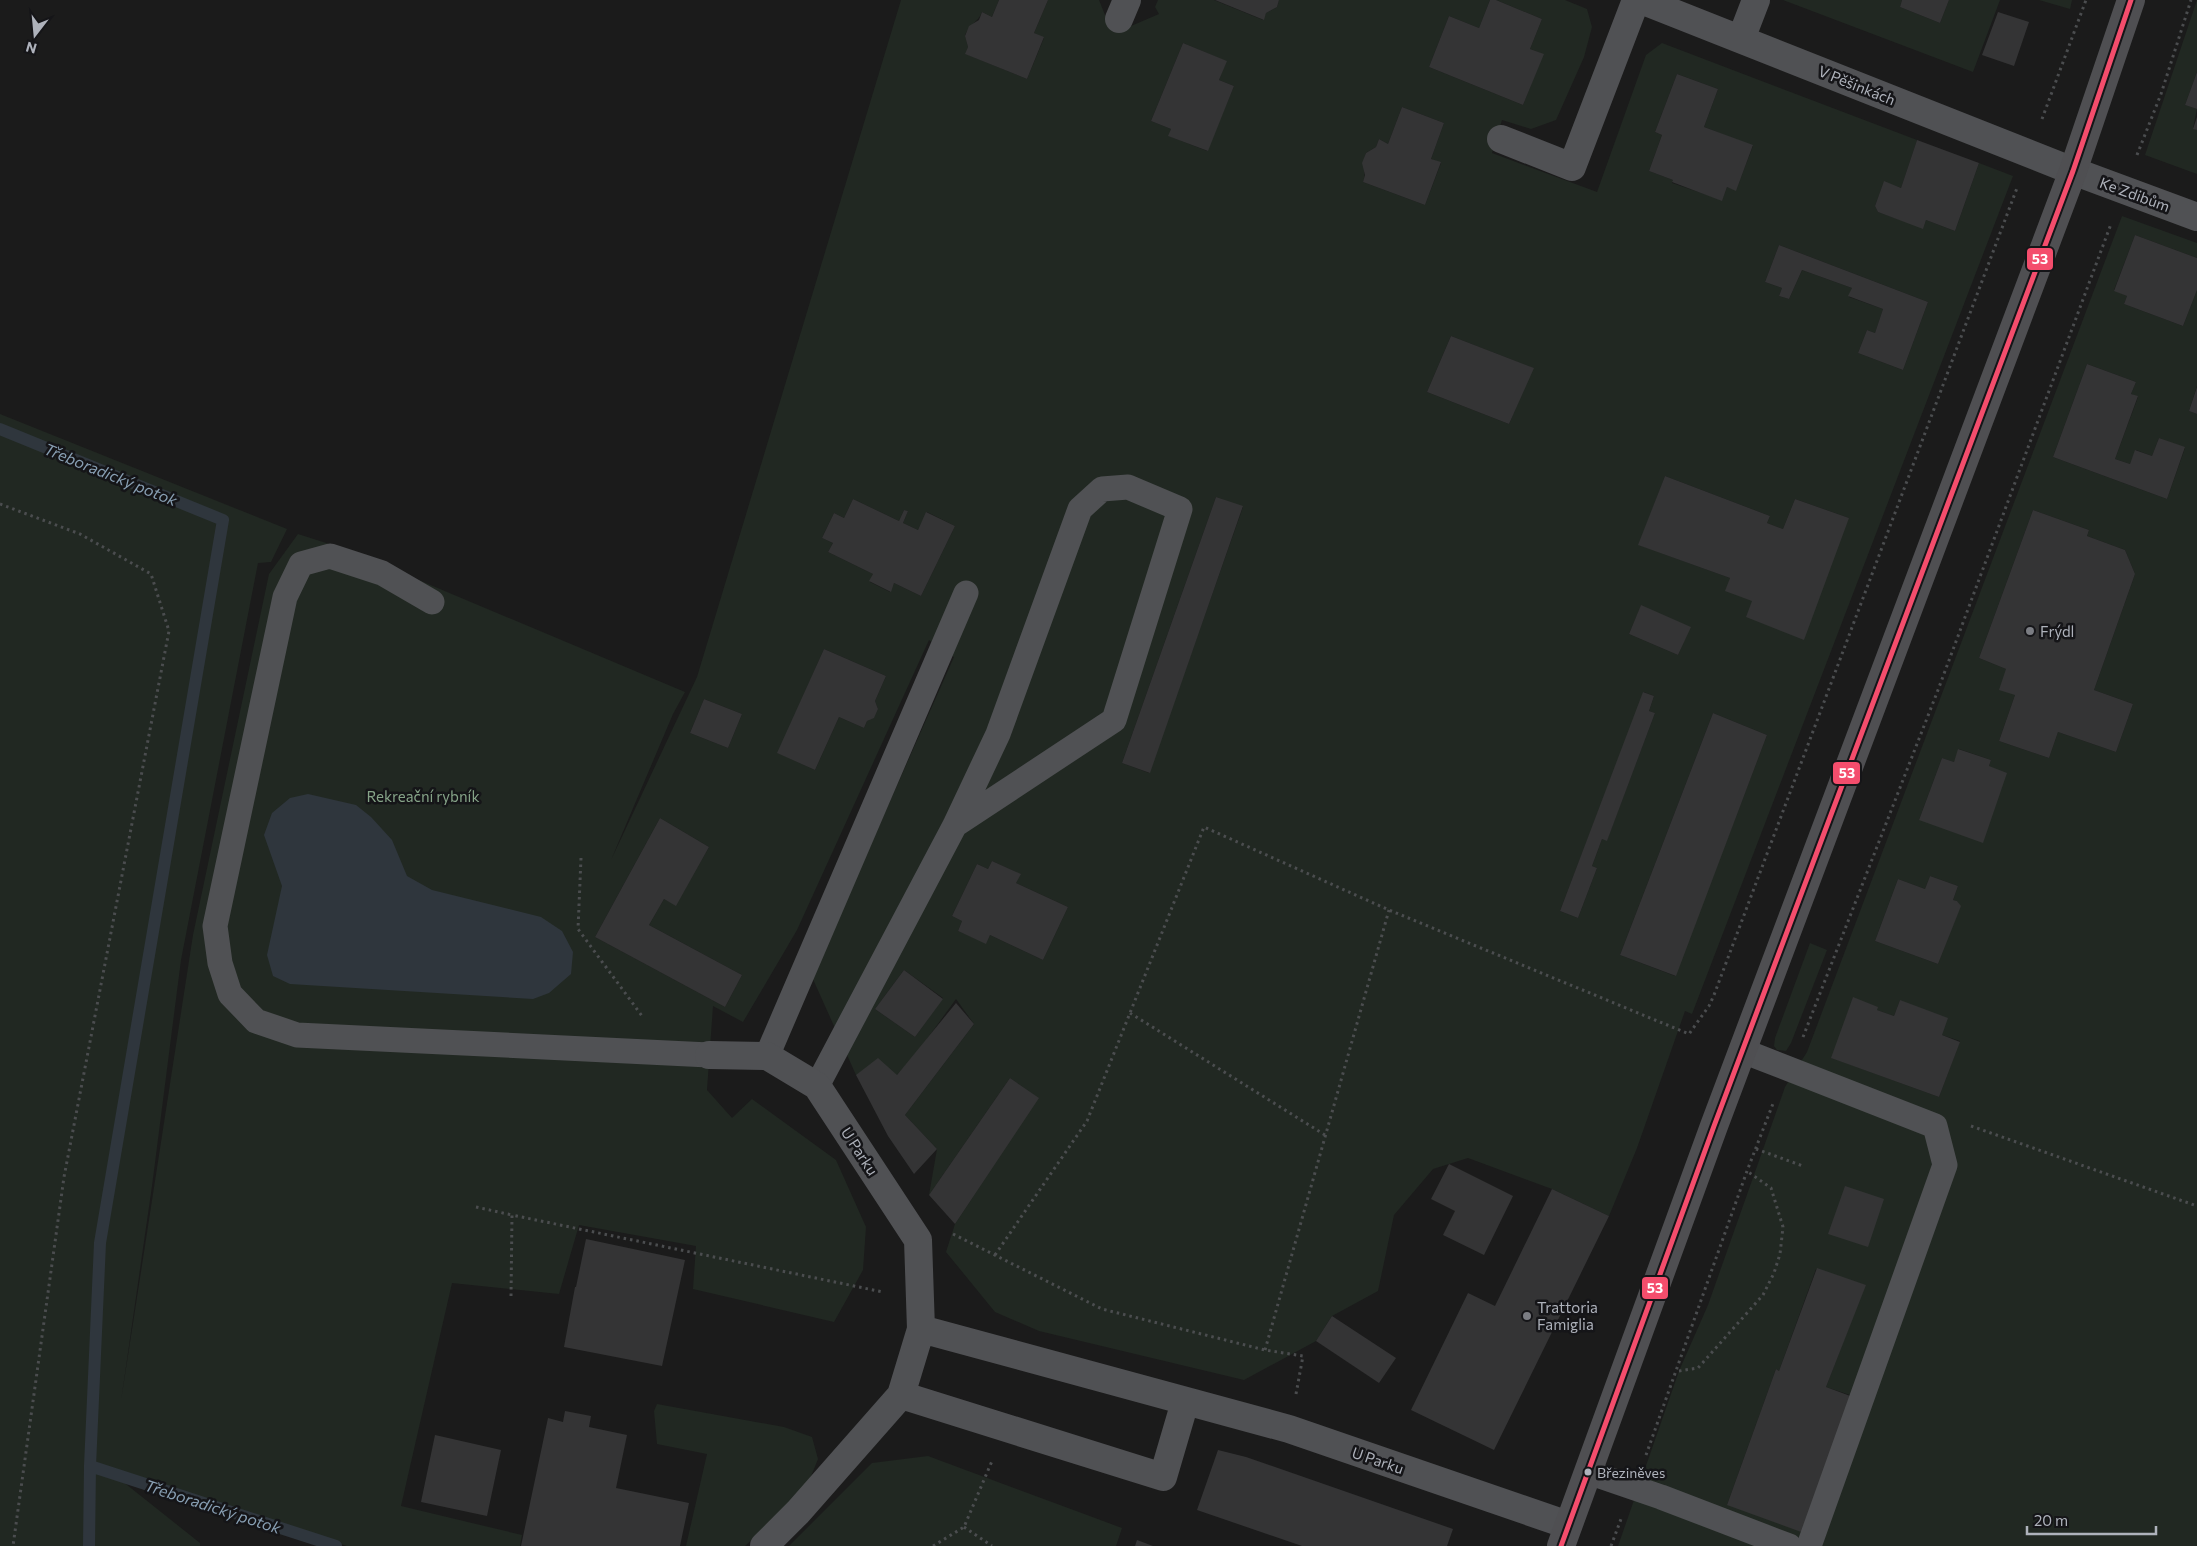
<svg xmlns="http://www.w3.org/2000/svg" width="2197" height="1546" viewBox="0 0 2197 1546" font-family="Commissioner,sans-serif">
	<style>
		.green { fill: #212822; fill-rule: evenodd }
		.water { fill: #2f363d }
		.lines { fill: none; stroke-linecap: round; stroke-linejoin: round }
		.stream { stroke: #2f363d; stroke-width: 12 }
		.building { fill: #343435 }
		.path { stroke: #4b4d4f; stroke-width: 3; stroke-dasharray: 2.5 4; stroke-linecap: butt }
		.lane { stroke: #505154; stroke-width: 25 }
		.street { stroke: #505154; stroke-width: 28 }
		.secondary { stroke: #4f4f52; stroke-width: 28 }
		.bus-1-casing { stroke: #151518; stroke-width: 9 }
		.bus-1 { stroke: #f44d6c; stroke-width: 5 }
		.poi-dot { fill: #7b7d83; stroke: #151518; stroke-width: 2 }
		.bus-dot { fill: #aeb2bb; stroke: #151518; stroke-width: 2 }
		.labels { text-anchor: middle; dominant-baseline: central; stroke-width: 5; stroke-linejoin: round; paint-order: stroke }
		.bus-label { font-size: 14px; fill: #aeb2bb; stroke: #151518; text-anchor: start }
		.street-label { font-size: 15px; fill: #aeb2bb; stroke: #151518 }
		.poi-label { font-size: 15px; fill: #aeb2bb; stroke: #151518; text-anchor: start }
		.park-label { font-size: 15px; fill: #86a488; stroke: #151518 }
		.water-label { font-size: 16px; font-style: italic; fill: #889fb3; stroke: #151518 }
		.line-badge { stroke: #151518; stroke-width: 2 }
		.badge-label { font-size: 14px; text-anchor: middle; font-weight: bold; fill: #fff }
	</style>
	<rect width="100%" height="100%" fill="#1b1b1b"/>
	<path class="green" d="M901 0H999L992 17 982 12C978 22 969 25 965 35L968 47 966 54 1027 79 1044 38 1034 33 1048 0H1099L1109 25 1124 29 1159 14 1155 7 1158 0H1214L1263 20 1266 13 1277 7 1279 0H1490L1479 28 1449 16 1429 67 1523 105 1543 54 1530 49 1542 19 1496 0H1565L1587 9 1592 27 1584 57 1556 120 1531 129 1502 120 1492 153 1597 192 1646 55 1662 43 1917 140 1901 188 1884 182 1875 206 1878 212 1923 228 1926 220 1955 231 1979 163 2013 176 1692 1014 1685 1011 1637 1148 1609 1216 1552 1189 1468 1158 1433 1169 1394 1215 1378 1291 1332 1316 1316 1341 1244 1380 1039 1331 995 1312 946 1252 955 1224 1038 1098 1010 1078 929 1195 937 1149 905 1115 974 1024 956 999 919 1050 897 1075H856L812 977 954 657 929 640 797 930 743 1022 713 1006 707 1090 732 1118 752 1099 836 1160 866 1227 863 1270 834 1322 693 1289 696 1246 579 1225 559 1294 452 1283 401 1506 522 1535 520 1546H347L112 1473 200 1543V1546H0V414L287 529 271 562 258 563 181 960 152 1186 121 1401 193 935 269 574 298 534 345 549 685 692 673 714 611 860 697 677ZM1183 43 1226 61 1219 80 1234 86 1207 151 1169 136 1171 129 1151 121ZM1677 74 1718 89 1704 127 1753 146 1736 190 1727 187 1722 200 1672 183 1673 180 1649 171 1662 135 1655 132ZM1402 107 1444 123 1431 159 1441 163 1425 205 1363 182C1367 172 1361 166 1366 153L1376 147 1379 139 1388 144ZM1779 245 1928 302 1903 370 1858 353 1867 330 1875 333 1883 309 1849 297 1852 288 1802 270 1789 299 1779 296 1782 288 1765 282ZM1451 336 1533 368 1509 424 1427 392ZM1665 476 1770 516 1767 523 1783 529 1795 499 1849 518 1726 591 1730 578 1639 545ZM1216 497 1243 507 1149 773 1122 763ZM853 499 899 521 904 510 908 511 903 523 918 530 927 512 955 526 921 596 894 583 890 592 870 582 873 574 828 552 833 543 822 538 834 513 844 518ZM1641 606 1690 627 1678 655 1629 634ZM824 649 886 676 875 701 878 709 874 717 867 721 864 728 839 717 815 770 778 753ZM1644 692 1654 696 1649 711 1655 713 1607 840 1602 839 1592 866 1597 868 1578 918 1560 911ZM704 699 742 714 728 748 690 733ZM1713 713 1767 735 1675 976 1620 955ZM660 818 709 847 676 905 664 899 649 925 742 975 725 1007 595 937ZM992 861 1020 874 1016 883 1068 907 1043 960 990 935 986 943 958 931 962 921 952 916 977 864 988 869ZM904 970 943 998 915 1037 875 1009Z
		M1783 0H1902L1900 7 1940 23 1949 0H2000L1973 72Z
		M2039 0H2072L2070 9Z
		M2197 0V72L2185 105 2197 109 2193 128 2197 130V174L2145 155Z
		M2122 216 2197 243V258L2135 235 2114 290 2127 296 2124 304 2183 326 2197 290V386L2189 411 2197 414V1546H1618L1679 1371 1708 1305 1785 1087 1807 1052ZM2087 364 2136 382 2131 394 2138 397 2115 459 2130 464 2136 450 2152 456 2159 438 2185 448 2167 499 2053 457ZM2033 510 2089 530 2087 536 2125 550 2135 574 2094 690 2133 704 2116 752 2058 732 2049 758 1999 741 2015 695 2006 669 1979 658ZM1959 749 1991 760 1989 766 1919 820 1942 758 1954 762ZM1930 876 1958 886 1953 900 1957 901 1960 906 1938 964 1875 941 1898 879 1925 889ZM1853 998 1877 1007V1010L1894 1016 1900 1000 1942 1035 1960 1041 1939 1097 1832 1058ZM1816 1269 1865 1285 1826 1387 1853 1396 1727 1505 1776 1369 1779 1371Z
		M1810 943 1827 950 1791 1043 1786 1051 1777 1050 1774 1046 1775 1038Z
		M657 1404 784 1427 812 1437 818 1459 805 1491 745 1546H686L707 1454 657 1444 654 1411Z
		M928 1456 1122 1528 1116 1546H789L872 1463Z"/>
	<path class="water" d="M308 794 356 805 371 817 392 840 407 876 432 890 541 917 562 931 573 952 571 974 549 993 533 999 290 984 273 976 267 955 282 886 264 835 272 813 290 798Z"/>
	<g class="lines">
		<path class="stream" d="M0 429 223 520 100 1243 90 1466 89 1546
			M90 1466 336 1546"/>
	</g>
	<path class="building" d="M999 0H1048L1034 33 1044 37 1027 79 965 54 968 47 965 36 969 26 979 20 982 12 992 17Z
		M1215 0H1279L1277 7 1266 13 1264 20Z
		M1490 0H1496L1542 19 1530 49 1544 54 1523 105 1429 67 1449 16 1479 28Z
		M1902 0H1949L1940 23 1900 7Z
		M1998 12 2029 22 2014 66 1982 55Z
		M1183 43 1227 61 1219 80 1234 86 1208 151 1168 136 1171 129 1151 121Z
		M2197 72V109L2185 105Z
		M1677 74 1718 89 1704 127 1753 145 1736 191 1727 187 1722 201 1672 182 1673 180 1649 171 1662 135 1655 132Z
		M1402 107 1444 123 1431 159 1441 162 1425 205 1363 182 1365 175 1362 163 1366 153 1376 147 1379 139 1388 144Z
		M2197 117V130L2193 129Z
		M1917 140 1979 163 1955 231 1926 220 1923 229 1878 212 1875 206 1884 181 1901 188Z
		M2135 235 2197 258V290L2183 326 2124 304 2127 296 2114 291Z
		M1779 245 1928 302 1903 370 1858 353 1867 330 1875 333 1883 309 1848 296 1852 288 1802 270 1789 299 1779 296 1782 288 1765 282Z
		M1451 336 1534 368 1509 424 1427 392Z
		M2087 364 2136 382 2131 394 2138 396 2115 459 2130 464 2135 450 2152 456 2159 438 2185 447 2167 499 2053 457Z
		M2197 387V414L2189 411Z
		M1665 476 1770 516 1767 523 1783 529 1795 499 1849 518 1804 640 1746 617 1752 601 1725 591 1730 578 1638 545Z
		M1216 497 1243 506 1150 773 1122 763Z
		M853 499 899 521 904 510 908 511 903 523 918 530 926 512 955 526 921 596 894 583 891 592 869 581 873 574 828 552 833 543 822 538 834 513 844 518Z
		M2033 510 2089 530 2087 536 2125 550 2135 574 2094 690 2133 704 2116 752 2058 732 2049 758 1999 741 2015 695 1999 690 2006 669 1979 658Z
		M1641 605 1691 627 1678 655 1629 634Z
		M824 649 886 676 875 701 878 709 874 718 867 721 864 728 839 717 815 770 777 753Z
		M1643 692 1654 696 1649 711 1655 713 1607 841 1602 839 1592 866 1597 868 1578 918 1560 911Z
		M704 699 742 714 728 748 690 733Z
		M1713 713 1767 735 1676 976 1620 955Z
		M1958 749 1991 760 1989 766 2007 773 1983 843 1919 820 1942 758 1954 762Z
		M660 818 709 847 676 906 664 899 649 925 742 975 725 1007 595 937Z
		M992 861 1021 874 1016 883 1068 907 1043 960 990 935 986 944 958 931 962 921 952 916 977 864 988 869Z
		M1930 876 1958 886 1953 900 1957 901 1961 906 1938 964 1875 941 1898 879 1925 889Z
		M904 970 943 999 915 1037 875 1009Z
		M1853 997 1878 1007 1877 1010 1894 1016 1900 1000 1948 1018 1942 1035 1960 1042 1939 1097 1831 1058Z
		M956 1003 974 1024 905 1115 937 1149 914 1174 888 1136 856 1075 878 1058 897 1075Z
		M1010 1078 1039 1098 955 1224 929 1195Z
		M1449 1164 1513 1196 1484 1255 1443 1235 1455 1211 1431 1199Z
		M1845 1186 1884 1199 1868 1247 1828 1234Z
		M1552 1189 1609 1216 1494 1450 1411 1410 1468 1293 1495 1306Z
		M586 1239 685 1260 662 1366 564 1347 575 1287H576Z
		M1817 1268 1866 1285 1826 1387 1853 1397 1804 1533 1727 1505 1776 1369 1779 1371Z
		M1332 1316 1396 1358 1379 1383 1316 1341Z
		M565 1411 591 1416 589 1427 627 1435 616 1488 689 1503 680 1546H521L548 1418 563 1422Z
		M435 1435 501 1450 487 1516 421 1502Z
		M1218 1450 1246 1457 1453 1529 1447 1546H1302L1197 1510Z
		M1137 1540 1153 1546H1135Z"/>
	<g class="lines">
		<path class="path" d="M2042 119 2086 0
			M2137 155 2161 94 2191 0
			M0 504 80 534 151 574 169 631 64 1177 13 1546
			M581 858 578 929 642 1016
			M1130 1013 1325 1135
			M1803 1037 1938 690 2111 224
			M1971 1126 2197 1206
			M1756 1149 1803 1166
			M476 1207 512 1215
			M953 1234 1102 1309 1265 1350 1303 1356 1296 1394
			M995 1255 1087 1121 1204 827 1389 910 1689 1034 1709 1006 1714 995 2017 188
			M511 1296 512 1215 883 1292
			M1265 1350 1389 910
			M1679 1371 1698 1368 1763 1295 1774 1273 1780 1254 1783 1227 1771 1188 1747 1171
			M1646 1455 1747 1171 1774 1101
			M964 1527 992 1546
			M933 1546 964 1527 992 1461
			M1611 1546 1621 1519"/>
		<path class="lane" d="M432 602 382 573 330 556 301 564 285 597 215 926 220 963 230 994 256 1021 297 1035 709 1055
			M1743 1051 1935 1126 1945 1165 1809 1546
			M767 1056 966 593
			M817 1086 955 825 998 734 1080 509 1102 489 1128 487 1180 509 1114 720 955 825
			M1588 1472 1661 1497 1789 1546"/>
		<path class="street" d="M1641 0 2073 171 2197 217
			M1119 19 1127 0
			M1741 39 1756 0
			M1501 139 1572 167 1636 0
			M709 1055 767 1056 817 1086 918 1240 921 1329 901 1395 798 1512 764 1546
			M921 1329 1289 1429 1568 1525
			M901 1395 1163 1477 1185 1402"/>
		<path class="secondary" d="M1561 1546 1714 1126 2073 171 2131 0"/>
		<defs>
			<path id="bus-1" d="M1561 1546 1714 1126 2073 171 2131 0"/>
		</defs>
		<use href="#bus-1" class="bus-1-casing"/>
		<use href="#bus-1" class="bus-1"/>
	</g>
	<g class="poi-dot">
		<circle cx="2030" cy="631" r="5"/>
		<circle cx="1527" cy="1316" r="5"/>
	</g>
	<circle class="bus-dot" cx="1588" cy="1472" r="4.5"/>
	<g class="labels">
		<g class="bus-label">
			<text x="1597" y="1472">Březiněves</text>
		</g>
		<g class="street-label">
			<text transform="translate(1857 85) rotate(22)">V Pěšinkách</text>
			<text transform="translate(2135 194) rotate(20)">Ke Zdibům</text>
			<text transform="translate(860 1151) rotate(57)">U Parku</text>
			<text transform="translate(1378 1460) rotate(19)">U Parku</text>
		</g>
		<g class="poi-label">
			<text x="2040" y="631">Frýdl</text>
			<text x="1537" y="1307">Trattoria<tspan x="1537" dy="17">Famiglia</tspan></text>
		</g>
		<g class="park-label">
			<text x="423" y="796">Rekreační rybník</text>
		</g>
		<g class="water-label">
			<text transform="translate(111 474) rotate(22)">Třeboradický potok</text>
			<text transform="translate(213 1506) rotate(18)">Třeboradický potok</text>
		</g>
	</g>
	<g class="line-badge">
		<rect x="2026" y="247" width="28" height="24" rx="5" fill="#f44d6c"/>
		<rect x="1832" y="761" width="29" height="24" rx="5" fill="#f44d6c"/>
		<rect x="1641" y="1276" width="28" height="24" rx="5" fill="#f44d6c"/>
	</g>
	<g class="badge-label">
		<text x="2040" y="264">53</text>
		<text x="1847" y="778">53</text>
		<text x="1655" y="1293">53</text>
	</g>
	<g transform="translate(35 35) rotate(196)" stroke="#151518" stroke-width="4" paint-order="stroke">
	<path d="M0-4L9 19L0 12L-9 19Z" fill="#aeb2bb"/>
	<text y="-8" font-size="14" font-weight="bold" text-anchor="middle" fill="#aeb2bb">N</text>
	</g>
	<path d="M2027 1526v8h129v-8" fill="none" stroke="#aeb2bb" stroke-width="2.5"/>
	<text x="2034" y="1526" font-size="15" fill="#aeb2bb" stroke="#151518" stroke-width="4" paint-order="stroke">20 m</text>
</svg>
